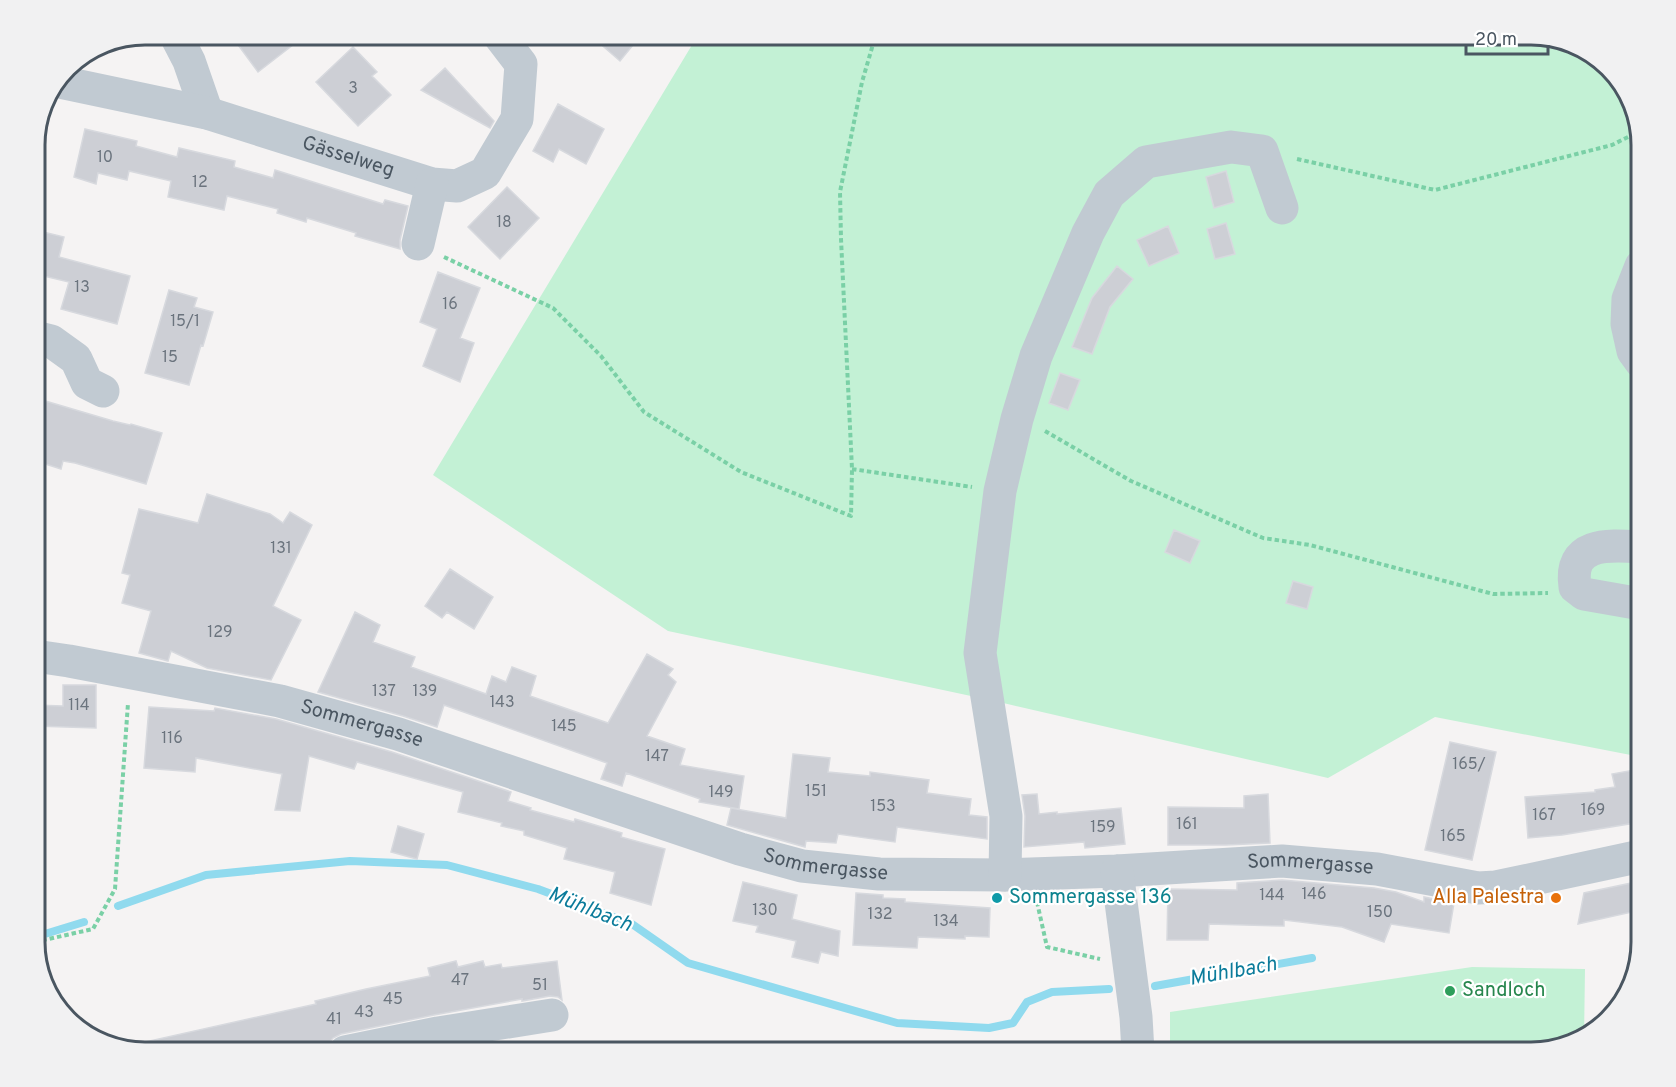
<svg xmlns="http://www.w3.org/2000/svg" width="1676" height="1087" viewBox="0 0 1676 1087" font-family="Overpass,sans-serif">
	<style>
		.green { fill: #c3f1d5 }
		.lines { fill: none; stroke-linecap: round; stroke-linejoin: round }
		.stream { stroke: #90daee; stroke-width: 8 }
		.building { fill: #cdcfd5; stroke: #d7d9de; stroke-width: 1.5 }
		.path { stroke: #7ad0a6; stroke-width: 4; stroke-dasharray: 4.5 3; stroke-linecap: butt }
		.minor { stroke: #c1cad2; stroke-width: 33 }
		.culture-dot { fill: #0f9aa8; stroke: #fff; stroke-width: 2 }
		.food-dot { fill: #e8710a; stroke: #fff; stroke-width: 2 }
		.leisure-dot { fill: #2e9e5b; stroke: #fff; stroke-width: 2 }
		.labels { text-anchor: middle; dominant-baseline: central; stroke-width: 4.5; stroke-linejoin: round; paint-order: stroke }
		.number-label { font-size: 16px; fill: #6b747e }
		.street-label { font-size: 20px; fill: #4a5661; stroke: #fff }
		.culture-label { font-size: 20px; fill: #0d838f; stroke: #fff; text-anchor: start }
		.food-label { font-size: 20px; fill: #c56008; stroke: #fff; text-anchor: end }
		.leisure-label { font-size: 20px; fill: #27864d; stroke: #fff; text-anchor: start }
		.water-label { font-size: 21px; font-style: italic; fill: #0c7c9b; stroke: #fff }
		.rim { fill: none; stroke: #4a5661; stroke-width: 3 }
	</style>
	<rect width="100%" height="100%" fill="#f5f3f3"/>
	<path class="green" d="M698 35H1531L1592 53 1627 90 1641 144V757L1435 717 1328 778 999 702 668 631 433 475Z
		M1472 967 1585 969 1584 1039 1532 1052H1170V1012Z"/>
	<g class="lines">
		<path class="stream" d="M118 906 206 875 350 861 447 865 538 889 632 924 688 963 897 1023 989 1028 1013 1023 1027 1002 1052 992 1109 989
			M35 937 84 922
			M1155 986 1312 958"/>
	</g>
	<path class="building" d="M230 34H307L258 72Z
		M589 34H642L620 61Z
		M353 47 377 72 372 76 391 95 358 126 316 82Z
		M445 68 494 121 490 128 421 90Z
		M558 104 604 129 586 164 559 149 553 162 533 151Z
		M85 129 137 141 136 146 177 157 179 148 235 161 234 167 273 178 275 170 383 204 385 200 408 206 400 240V249L355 236 356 233 307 218 306 222 277 213 278 209 227 196 224 210 168 197 171 181 129 171 127 180 98 173 96 184 74 177Z
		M1226 171 1234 202 1214 208 1206 177Z
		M507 187 539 218 500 259 468 227Z
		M1226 223 1235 254 1215 259 1207 229Z
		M1168 226 1179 253 1149 266 1137 240Z
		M35 230 64 237 59 257 130 276 117 324 61 309 69 282 35 274Z
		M1117 266 1133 279 1110 307 1092 354 1072 347 1092 298Z
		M438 272 480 288 460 338 474 343 460 382 423 366 437 329 420 322Z
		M169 290 197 298 194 307 213 312 203 346 201 345 189 385 145 373Z
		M1060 373 1080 380 1068 410 1049 403Z
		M42 400 113 421 130 425 131 424 162 433 146 484 75 463 63 461 61 469 39 462 41 454 35 452V425Z
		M207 494 270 514 283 523 290 512 312 525 273 606 301 620 271 680 207 668 171 651 168 661 139 653 151 611 122 603 130 575 122 573 139 509 198 523Z
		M1174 530 1200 541 1190 563 1165 552Z
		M450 569 493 597 474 629 447 612 442 618 425 606Z
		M1293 581 1313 587 1307 609 1286 603Z
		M355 612 380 625 373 642 415 657 411 667 486 694 492 676 506 682 512 667 536 676 530 696 608 723 647 654 673 669 668 675 676 682 647 736 685 749 680 765 744 776 739 809 699 802 700 799 626 773 622 786 601 779 607 763 444 705 437 727 403 716 318 692Z
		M63 685H96V728L35 726V705L63 706Z
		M149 707 214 711 215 708 276 719 392 752 511 792 508 801 531 808 530 810 574 822 575 819 622 833 621 837 665 849 651 905 610 893 615 872 564 859 567 848 524 835V831L501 826 502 823 458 812 463 792 357 762 354 769 309 756 300 811 275 810 282 774 196 758 195 772 144 768Z
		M1450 742 1496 752 1472 860 1425 850Z
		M793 754 830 758 828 772 870 776V772L929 780 927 793 971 799 969 815 987 817V839L897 827 895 842 838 834 836 843 806 841 805 847 727 825 731 808 786 818Z
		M1634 770 1636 781 1641 780V822L1562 835 1528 838 1525 797 1595 792V790L1615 787 1612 774Z
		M1037 794 1039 814 1057 812V814L1121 808 1125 844 1085 848 1084 842 1024 847 1025 816 1022 795Z
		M1268 794 1270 843 1226 845H1168V807L1244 808V796Z
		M398 826 424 834 417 859 391 852Z
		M1282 880 1374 888 1396 892 1424 902V897L1454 903 1449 933 1391 924 1384 942 1342 927 1284 920V926L1209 924 1208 940H1167L1168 889 1237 890V883Z
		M1641 881V910L1578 924 1584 893Z
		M743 882 797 895 792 919 840 931 838 956 821 952 818 963 792 957 796 941 756 932 758 926 733 921Z
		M856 893 883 895V898L905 899V902L990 908 989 937 965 936V939L918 937 917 948 853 945Z
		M456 961 458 967 483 961 485 967 501 964 502 968 557 961 562 1000 558 997 550 996 522 1001V999L434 1015 341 1034 333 1038 328 1044 291 1053H145L137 1050 136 1044 316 1004 315 1001 366 989 430 976 428 968Z"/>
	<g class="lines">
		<path class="path" d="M1297 159 1435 190 1612 145 1638 132
			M444 257 553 308 601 356 644 412 741 472 851 516 852 469 841 239 840 192 862 82 876 34
			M1045 431 1131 481 1263 538 1310 545 1493 594 1548 593
			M852 469 972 487
			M1037 902 1047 947 1100 959
			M35 942 93 929 115 889 128 703"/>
		<g class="minor">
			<path d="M175 34 189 61 207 113"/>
			<path id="s1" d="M60 82 207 113 432 184 457 186 485 173 517 119 521 64 498 34"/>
			<path d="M418 244 432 184"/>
			<path d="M1641 266 1628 299 1627 324 1633 351 1641 362"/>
			<path d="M35 337 51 341 76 359 87 383 103 391"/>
			<path d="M1641 547C1609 545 1568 541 1575 587L1584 594 1641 604"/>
			<path id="s2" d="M35 656 69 661 280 701 398 734 740 849 802 866 879 874 1005 875 1117 871 1282 861 1377 869 1478 888 1496 887 1641 856"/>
			<path d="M1117 871 1136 1017 1138 1052"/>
			<path d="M1005 875 1006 816 980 653 1000 491 1017 419 1036 356 1088 233 1109 194 1146 162 1231 147 1262 151 1282 208"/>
			<path d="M345 1052 438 1033 552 1015"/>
		</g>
	</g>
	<circle class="culture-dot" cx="997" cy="898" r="6"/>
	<circle class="food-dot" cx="1556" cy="898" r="6"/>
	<circle class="leisure-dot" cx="1450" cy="991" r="6"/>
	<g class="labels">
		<g class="number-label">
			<text x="353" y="89">3</text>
			<text x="105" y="158">10</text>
			<text x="200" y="183">12</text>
			<text x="504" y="223">18</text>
			<text x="82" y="288">13</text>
			<text x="450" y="305">16</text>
			<text x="185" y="322">15/1</text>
			<text x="170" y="358">15</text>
			<text x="281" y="549">131</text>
			<text x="220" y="633">129</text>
			<text x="384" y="692">137</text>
			<text x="425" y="692">139</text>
			<text x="502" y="703">143</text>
			<text x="79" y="706">114</text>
			<text x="564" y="727">145</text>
			<text x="172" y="739">116</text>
			<text x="657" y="757">147</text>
			<text x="1469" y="765">165/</text>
			<text x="816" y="792">151</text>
			<text x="721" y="793">149</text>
			<text x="883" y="807">153</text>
			<text x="1593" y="811">169</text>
			<text x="1544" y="816">167</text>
			<text x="1187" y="825">161</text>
			<text x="1103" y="828">159</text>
			<text x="1453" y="837">165</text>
			<text x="1314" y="895">146</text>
			<text x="1272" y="896">144</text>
			<text x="765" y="911">130</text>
			<text x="1380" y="913">150</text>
			<text x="880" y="915">132</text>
			<text x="946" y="922">134</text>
			<text x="460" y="981">47</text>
			<text x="540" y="986">51</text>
			<text x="393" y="1000">45</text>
			<text x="364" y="1013">43</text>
			<text x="334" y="1020">41</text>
		</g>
		<g class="street-label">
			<text stroke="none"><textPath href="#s1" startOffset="298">Gässelweg</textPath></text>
			<text stroke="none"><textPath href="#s2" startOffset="334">Sommergasse</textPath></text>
			<text stroke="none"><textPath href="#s2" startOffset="820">Sommergasse</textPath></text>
			<text stroke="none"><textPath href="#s2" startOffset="1306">Sommergasse</textPath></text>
		</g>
		<g class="culture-label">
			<text x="1009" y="898">Sommergasse 136</text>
		</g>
		<g class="food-label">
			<text x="1544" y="898">Alla Palestra</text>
		</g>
		<g class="leisure-label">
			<text x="1462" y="991">Sandloch</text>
		</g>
		<g class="water-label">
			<text transform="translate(590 910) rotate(22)">Mühlbach</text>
			<text transform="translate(1233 972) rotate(-10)">Mühlbach</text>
		</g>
	</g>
	<path d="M0 0H1676V1087H0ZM145 45H1531A100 100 0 0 1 1631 145V942A100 100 0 0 1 1531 1042H145A100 100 0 0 1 45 942V145A100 100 0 0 1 145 45Z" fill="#f1f1f2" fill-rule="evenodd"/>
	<path class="rim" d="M145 45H1531A100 100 0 0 1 1631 145V942A100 100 0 0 1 1531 1042H145A100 100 0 0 1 45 942V145A100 100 0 0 1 145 45Z"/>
	<path d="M1466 45v9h82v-9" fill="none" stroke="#4a5661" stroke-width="3"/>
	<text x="1475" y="45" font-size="18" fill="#4a5661" stroke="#ffffff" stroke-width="4.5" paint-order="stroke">20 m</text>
</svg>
